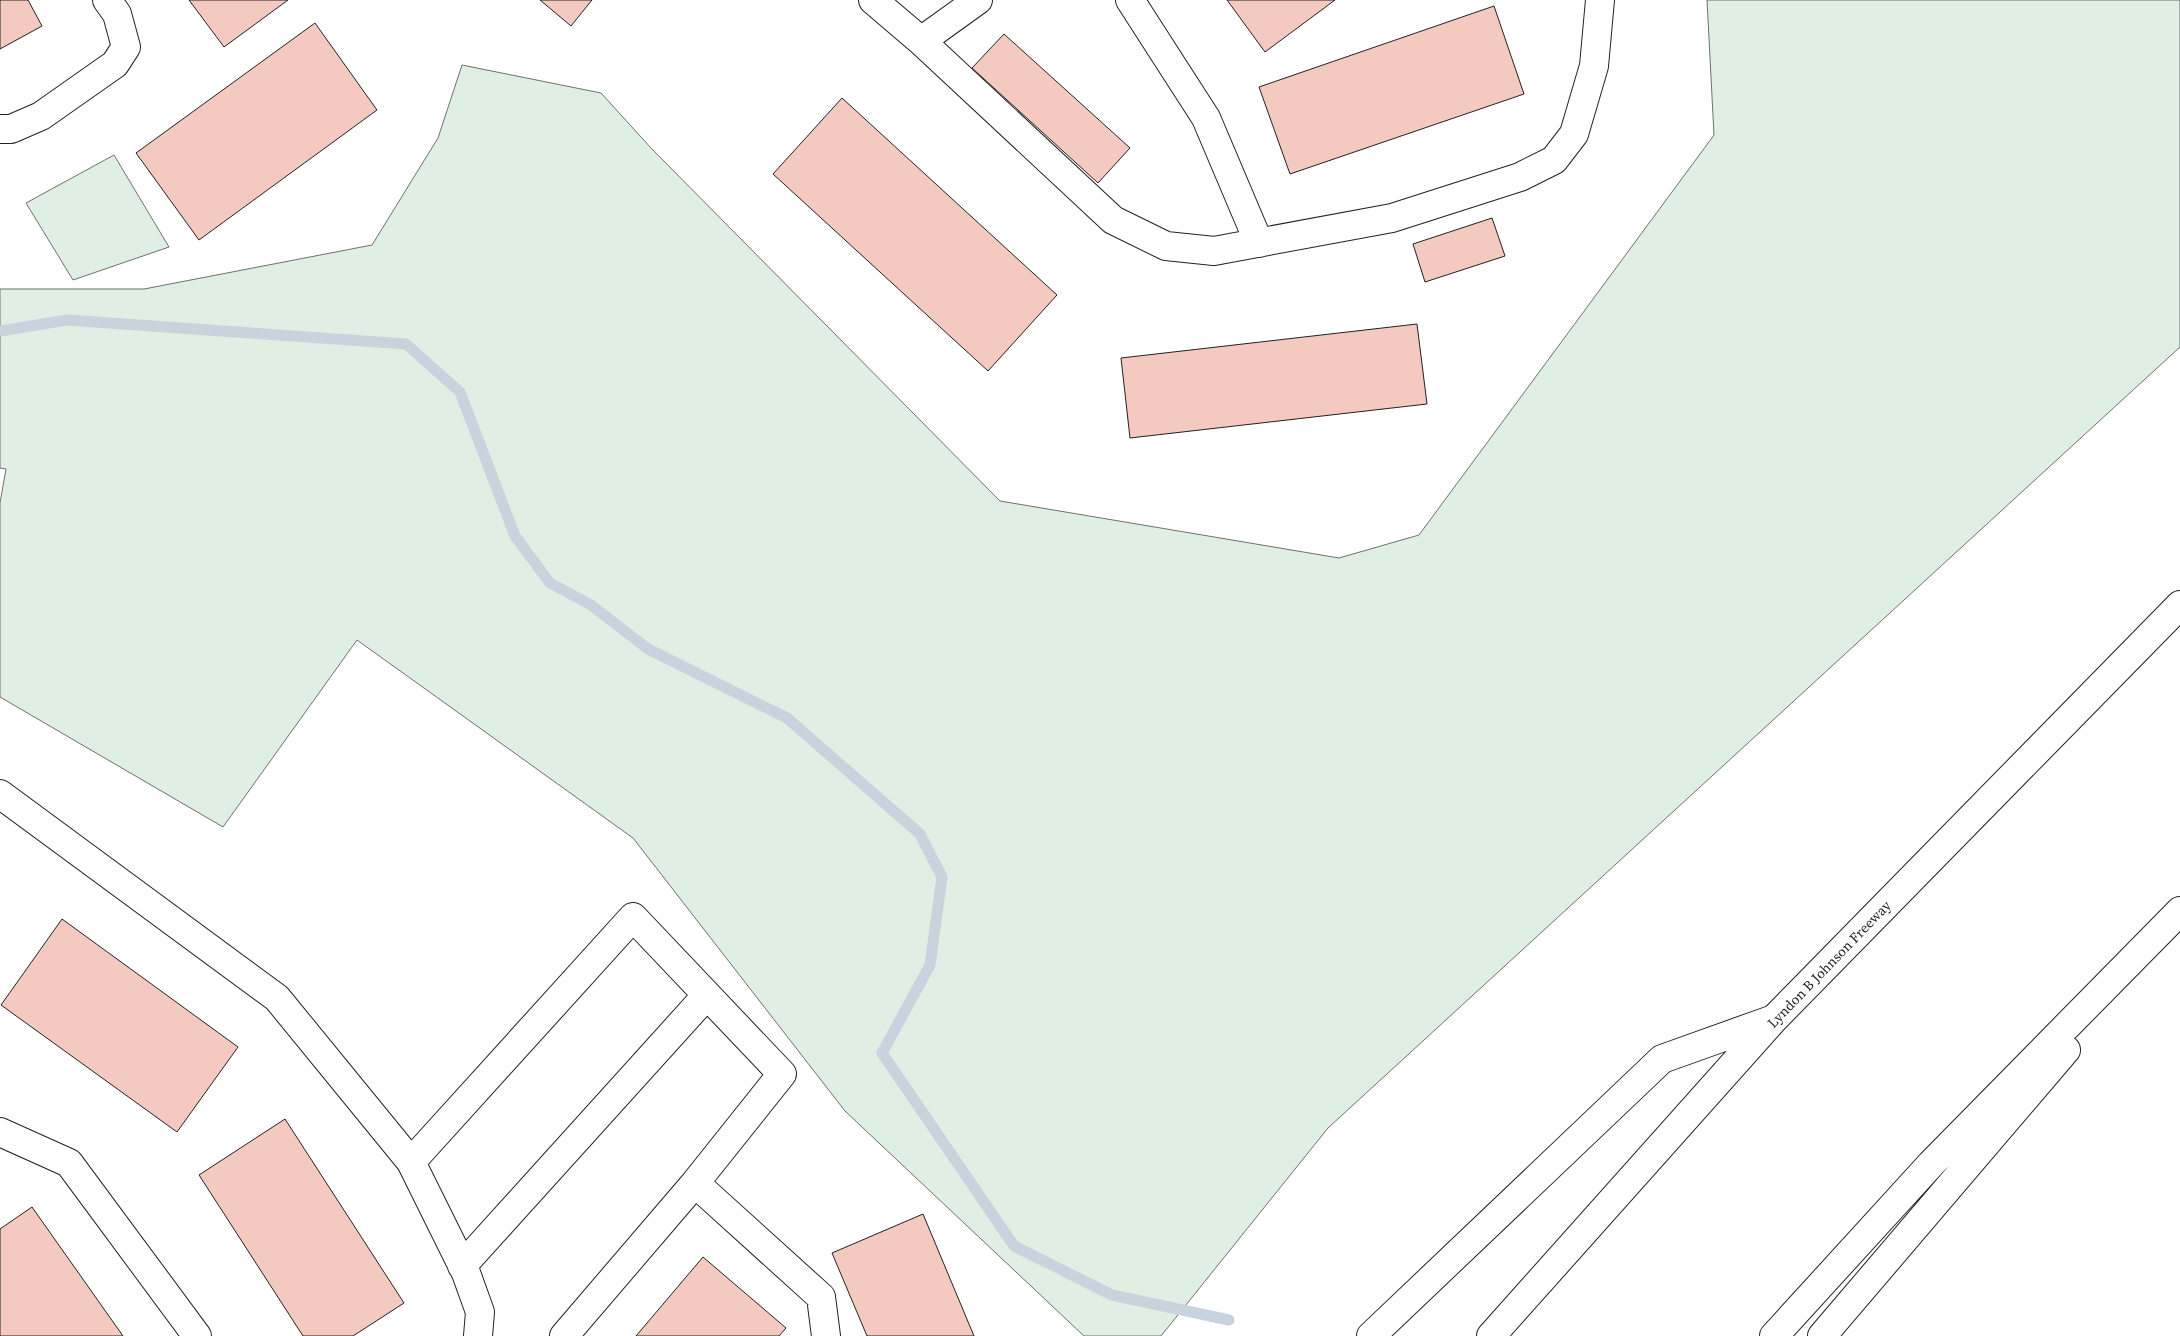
<svg xmlns="http://www.w3.org/2000/svg" width="2180" height="1336" viewBox="0 0 2180 1336" font-family="'Source Serif 4',serif">
	<style>
		.green { fill: #e0efe3; stroke: #6f6f6f }
		.lines { fill: none; stroke-linecap: round; stroke-linejoin: round }
		.stream { stroke: #c7d3dd; stroke-width: 11 }
		.building { fill: #f3c9c0; stroke: #222 }
		.minor-casing { stroke: #222; stroke-width: 30 }
		.highway-casing { stroke: #222; stroke-width: 30 }
		.minor { stroke: #fff; stroke-width: 28 }
		.highway { stroke: #fff; stroke-width: 28 }
		.labels { text-anchor: middle; dominant-baseline: central; stroke-width: 4; stroke-linejoin: round; paint-order: stroke }
		.street-label { font-size: 14px; fill: #222; stroke: #fff }
	</style>
	<rect width="100%" height="100%" fill="#fff"/>
	<path class="green" d="M1707 0H2180V347L1328 1128 1161 1336H1084L845 1111 633 838 357 640 223 827 0 697V503L6 469 0 468V289H144L372 245 438 138 462 65 601 93 651 148 1000 501 1339 558 1419 535 1714 135Z
		M114 155 169 247 73 280 26 203Z"/>
	<g class="lines">
		<path class="stream" d="M0 331 67 320 406 344 460 392 515 536 550 583 591 605 648 649 787 718 920 834 942 877 930 965 882 1053 1014 1246 1112 1295 1229 1320"/>
	</g>
	<path class="building" d="M0 0H28L42 26 0 49Z
		M189 0H288L224 47Z
		M540 0H592L571 26Z
		M1227 0H1335L1265 52Z
		M1494 6 1524 94 1290 174 1259 87Z
		M315 23 377 110 199 240 136 153Z
		M1004 34 1130 148 1098 183 972 68Z
		M842 98 1057 295 988 371 773 174Z
		M1492 218 1505 256 1425 282 1413 244Z
		M1417 324 1427 404 1130 438 1121 358Z
		M62 919 238 1047 177 1132 1 1005Z
		M285 1119 404 1303 353 1336H303L199 1175Z
		M32 1207 123 1336H0V1229Z
		M923 1214 974 1336H867L832 1253Z
		M703 1257 786 1328 779 1336H636Z"/>
	<g class="lines">
		<defs>
			<path id="minor" d="M873 0 921 41 1113 220 1166 246 1214 251 1392 218 1520 177 1554 160 1574 134 1594 66 1600 0
				M1130 0 1206 118 1259 243
				M921 41 978 0
				M0 129H11L41 116 115 64 126 47 117 14 107 0
				M0 794 277 998 411 1162 633 917 782 1074 695 1183 821 1297 826 1336
				M0 1132 69 1163 197 1336
				M411 1162 466 1273 480 1312 478 1336
				M462 1266 707 995
				M564 1336 695 1183"/>
			<path id="highway" d="M1371 1336 1662 1059 1771 1020
				M1491 1336 1774 1019 2180 605
				M1774 1336 1931 1164 2180 911
				M1822 1336 2066 1050"/>
		</defs>
		<use href="#minor" class="minor-casing"/>
		<use href="#highway" class="highway-casing"/>
		<use href="#minor" class="minor"/>
		<use href="#highway" class="highway"/>
	</g>
	<g class="labels">
		<g class="street-label">
			<text transform="translate(1829 964) rotate(-46)">Lyndon B Johnson Freeway</text>
		</g>
	</g>
</svg>
